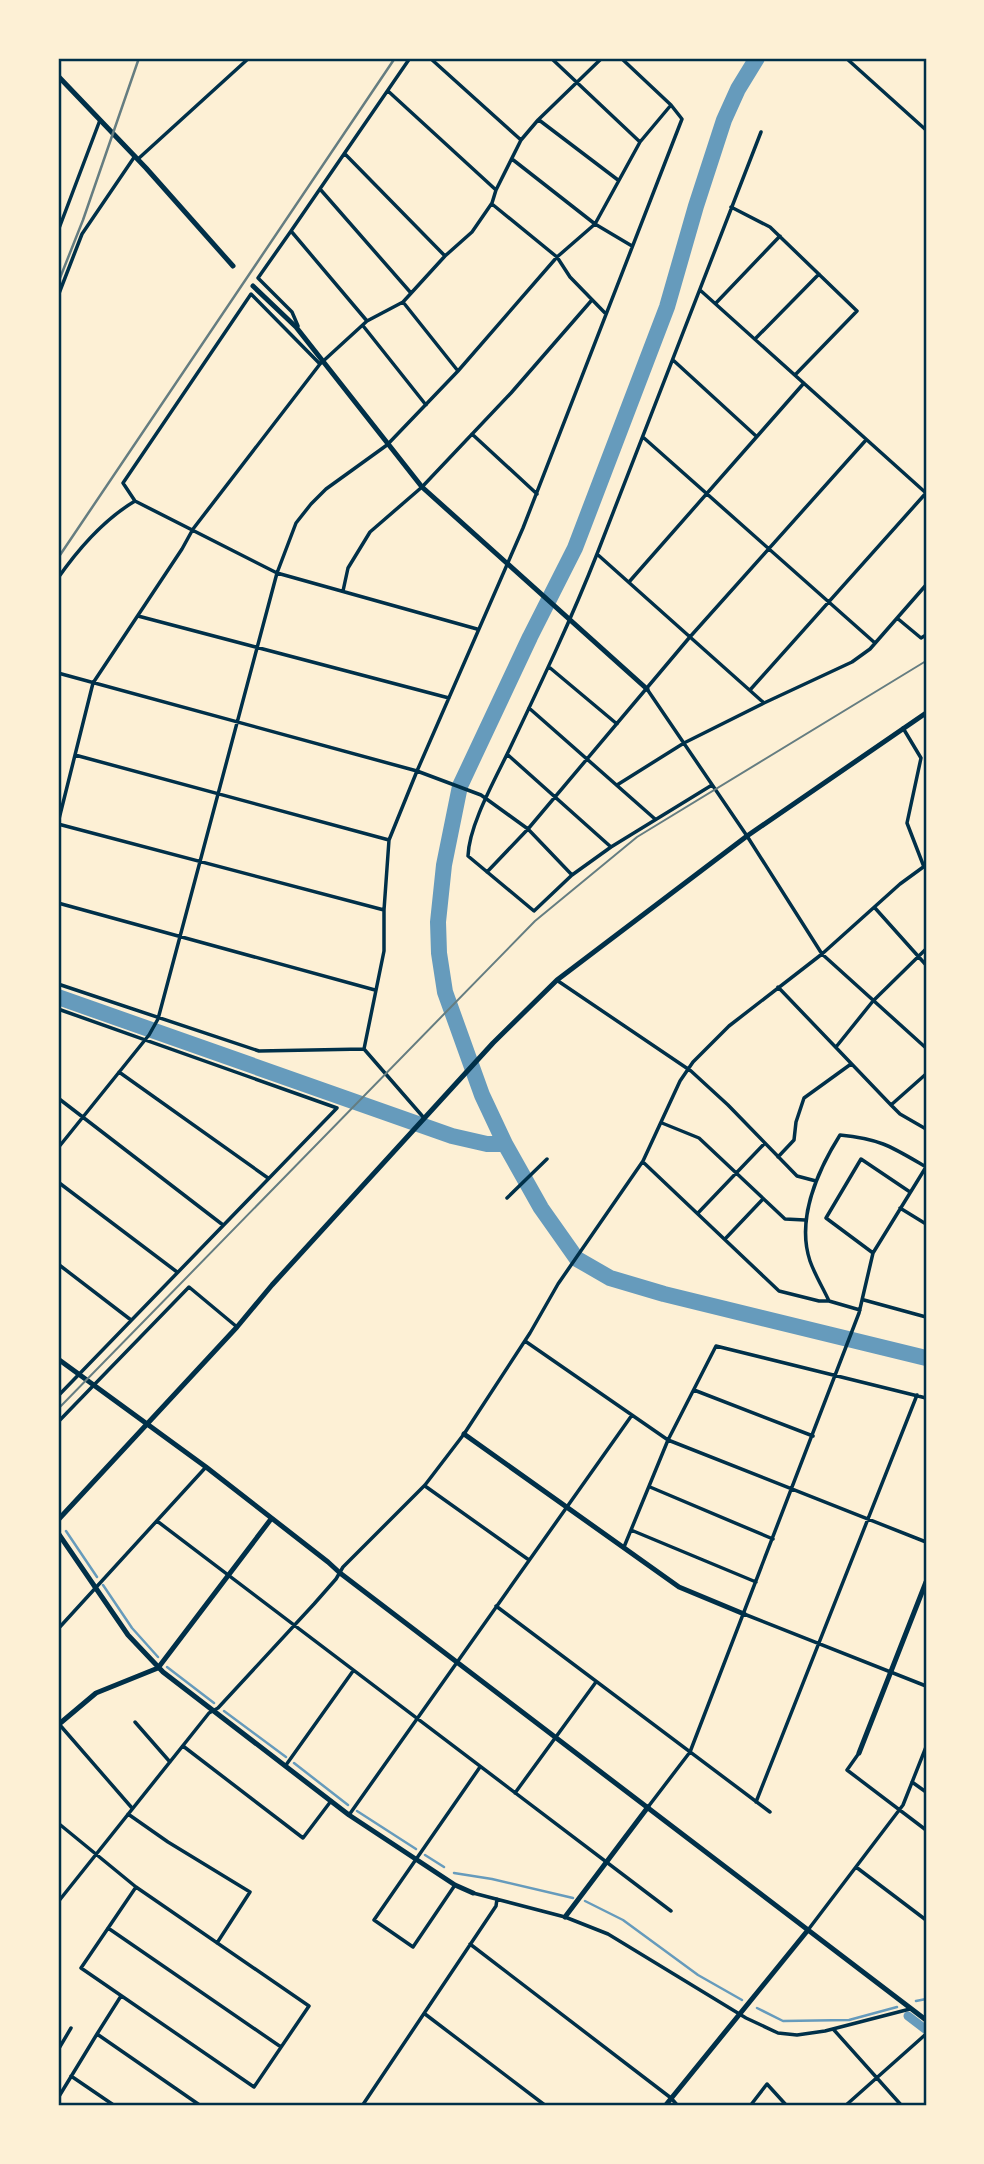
<svg xmlns="http://www.w3.org/2000/svg" width="984" height="2164" viewBox="0 0 984 2164" font-family="Georgia,serif">
	<style>
		.lines { fill: none; stroke-linecap: round; stroke-linejoin: round }
		.stream { stroke: #669bbc; stroke-width: 2.5 }
		.canal { stroke: #669bbc; stroke-width: 9 }
		.river { stroke: #669bbc; stroke-width: 16 }
		.minor { stroke: #003049; stroke-width: 3.5 }
		.tertiary { stroke: #003049; stroke-width: 5 }
		.secondary { stroke: #003049; stroke-width: 5 }
		.tram { stroke: #657d81; stroke-width: 2 }
		.rail { stroke: #657d81; stroke-width: 2.5 }
		.neatline { fill: none; stroke: #003049; stroke-width: 2.5 }
	</style>
	<rect width="100%" height="100%" fill="#fdf0d5"/>
	<g class="lines">
		<path class="stream" d="M66 1531 97 1577
			M103 1585 132 1628 158 1657
			M167 1667 214 1703
			M224 1711 286 1757
			M294 1763 348 1805
			M357 1811 416 1849
			M425 1855 444 1867
			M454 1873 492 1879 573 1898
			M585 1901 623 1920 698 1975 742 2000
			M916 2001 926 1999
			M757 2008 783 2021 849 2020 897 2007"/>
		<path class="canal" d="M908 2016 925 2029"/>
		<path class="river" d="M757 58 738 89 724 120 696 206 667 307 575 548 530 637 460 786 444 865 438 922 439 953 445 992 482 1095 505 1144 541 1208 577 1259 610 1278 664 1294 926 1358
			M58 997 452 1136 487 1144H505"/>
		<path class="minor" d="M430 58 521 140
			M551 58 640 142
			M846 58 926 130
			M388 91 496 190
			M539 120 618 180
			M345 154 445 256
			M138 159 249 58
			M512 159 595 224 632 246
			M320 189 411 293
			M492 204 557 257 570 277 606 314
			M731 207 770 227 857 311 795 375
			M58 231 100 120
			M291 231 258 278 292 312 298 326
			M700 290 926 493
			M58 296 82 234 135 156
			M403 302 458 371
			M716 303 780 236
			M367 321 291 231 410 58
			M364 327 426 405
			M755 339 819 274
			M673 360 756 436
			M320 364 251 294 123 483 135 501 277 573 477 629
			M472 434 537 494
			M644 438 875 643
			M597 554 764 703 852 662 870 649 926 585
			M58 578C79 548 103 520 135 501
			M629 582 804 383
			M343 591 348 568 370 532 422 487 511 393 591 301
			M138 616 449 698
			M897 618 921 638 926 635
			M549 667 617 724
			M58 673 417 771 389 840 384 910V951L364 1049 259 1051 58 984
			M647 689 747 836 822 954 926 1048
			M750 690 926 493
			M529 708 655 819
			M903 728 921 758 907 823 924 867
			M75 755 389 840
			M508 755 611 847
			M617 785 684 743 764 703
			M712 785 611 847 572 875 534 911 468 856C469 824 497 776 511 746 541 683 571 620 597 554L761 132
			M58 823 93 683 182 549 193 529 320 364 367 321 403 302 445 256 472 232 492 203 496 190 521 140 538 120 602 58
			M58 824 384 910
			M487 872 528 829 689 638 866 440
			M572 875 528 829 481 795 417 771 523 528 682 119 671 105 621 58
			M58 903 375 990
			M875 908 926 965
			M558 981 691 1071 728 1105 797 1176 816 1181
			M778 987 891 1105 900 1114 926 1129
			M58 1009 337 1108 58 1396
			M836 1047 873 1001 926 949
			M364 1049 424 1118
			M119 1072 268 1178
			M58 1098 223 1225
			M891 1105 926 1074
			M662 1123 699 1138 785 1219 805 1220
			M58 1148 149 1035 158 1019 277 573 296 523 311 504 326 489 387 445 458 371 557 257 595 224 640 142 671 105
			M778 1157 794 1140 796 1122 804 1098 851 1064
			M643 1162 779 1291 819 1301H829
			M58 1182 177 1272
			M507 1198 547 1159
			M900 1208 926 1224
			M698 1213 765 1143
			M725 1239 762 1200
			M873 1253 826 1218 861 1159 910 1192
			M58 1264 131 1320
			M864 1300 926 1317
			M860 1310 829 1301C823 1288 815 1275 810 1261 796 1219 818 1170 840 1135 881 1139 892 1147 926 1167
			M525 1341 668 1440 926 1542
			M694 1390 813 1436
			M58 1422 189 1287 237 1327
			M425 1486 529 1560
			M650 1487 773 1539
			M157 1521 671 1911
			M631 1530 756 1582
			M624 1547 668 1440 716 1346 926 1398
			M496 1606 770 1812
			M744 1614 926 1686
			M58 1629 206 1467
			M135 1722 170 1762
			M59 1724 132 1808
			M183 1746 303 1838 331 1801
			M859 1753 847 1770 926 1830
			M286 1765 353 1671
			M912 1782 926 1792
			M515 1793 596 1682
			M756 1802 917 1395
			M648 1807 690 1752 859 1313 873 1253 926 1167
			M128 1814 168 1842 250 1892 217 1943
			M349 1815 632 1415
			M58 1823 136 1887 309 2006 254 2087 81 1968 136 1887
			M856 1867 926 1920
			M455 1885 413 1947 374 1920 480 1767
			M473 1893 565 1917 608 1934 746 2018 778 2033 797 2035 825 2031 910 2009
			M58 1902 209 1713 218 1708 314 1604 336 1579 343 1567 425 1485 464 1434 530 1333 558 1284 643 1161 680 1081 693 1062 729 1026 822 954 900 884 926 865
			M108 1928 281 2047
			M808 1930 903 1805 926 1747
			M470 1944 671 2098 678 2106
			M425 2014 546 2106
			M834 2030 902 2106
			M97 2034 121 1996
			M58 2050 71 2028
			M71 2076 115 2106
			M58 2098 97 2034 201 2106
			M362 2106 496 1906 497 1899
			M750 2106 767 2084 787 2106
			M845 2106 926 2034"/>
		<path class="tertiary" d="M58 76 146 168 233 266
			M253 286 296 327 422 487 647 689
			M464 1434 679 1587 744 1614
			M58 1533 128 1635 163 1672 349 1815 455 1885 473 1893
			M58 1725 96 1693 158 1668 271 1519
			M859 1753 926 1582
			M565 1917 648 1807
			M665 2106 808 1930"/>
		<path class="secondary" d="M58 1359 206 1467 328 1562 340 1573 926 2020
			M58 1520 237 1327 272 1285 493 1043 557 980 747 836 926 713"/>
		<path class="tram" d="M58 1409 535 921 637 837 926 661"/>
		<path class="rail" d="M58 283 83 220 139 58
			M58 558 395 58"/>
	</g>
	<rect width="984" height="2164" fill="none" stroke="#fdf0d5" stroke-width="119"/>
	<rect x="60" y="60" width="865" height="2044" class="neatline"/>
</svg>
